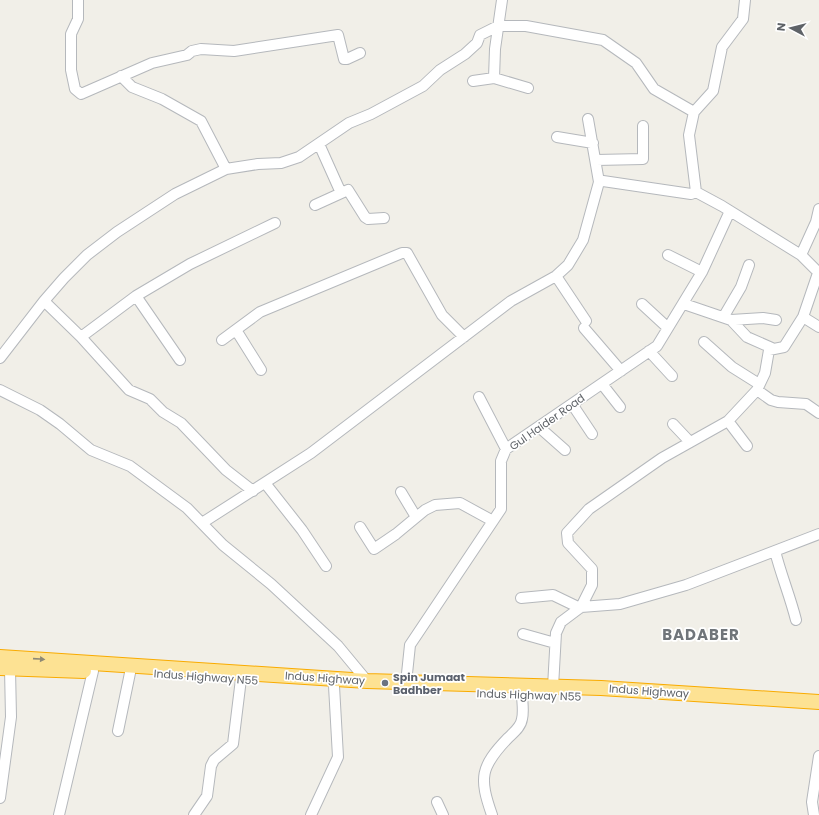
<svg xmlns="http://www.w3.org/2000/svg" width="819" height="815" viewBox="0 0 819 815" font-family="Poppins,sans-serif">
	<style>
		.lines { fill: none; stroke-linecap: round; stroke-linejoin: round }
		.minor-casing { stroke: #b5b8bc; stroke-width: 12 }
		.highway-casing { stroke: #f9ab00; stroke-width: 16 }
		.minor { stroke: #fff; stroke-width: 10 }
		.highway { stroke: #fde293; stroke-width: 14 }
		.oneway { fill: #8e8975 }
		.worship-dot { fill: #6b7280; stroke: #fff; stroke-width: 1.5 }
		.labels { text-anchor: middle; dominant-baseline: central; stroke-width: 3.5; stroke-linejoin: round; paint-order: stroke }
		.street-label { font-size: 11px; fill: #5f6368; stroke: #fff }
		.worship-label { font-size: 11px; font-weight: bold; fill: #5b616d; stroke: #fff; text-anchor: start }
		.district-label { font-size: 15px; font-weight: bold; letter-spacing: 1px; fill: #70757a; stroke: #fff }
	</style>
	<rect width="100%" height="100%" fill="#f1efe8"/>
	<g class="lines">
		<defs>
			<path id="minor" d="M78 0V19L71 34V70L75 89 81 94 152 63 187 55 192 51 201 49 234 51 338 35 344 59H347L360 53
				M745 0 743 19 722 47 713 91 694 112 689 135 696 192 722 206 801 255 819 273
				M121 76 132 87 162 99 201 121 226 169
				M494 78 495 49 502 0
				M473 81 494 78 528 88
				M588 119 599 182
				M557 137 593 143
				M319 144 341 193
				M596 160 643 159V126
				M315 205 348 190 365 217 368 219 384 218
				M668 255 702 272
				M801 255 816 222 819 209
				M556 276 586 321
				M136 296 190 264 275 223
				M44 301 81 337 129 390 150 399 163 412 181 423 226 470 253 491
				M642 304 668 328
				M684 304 731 320 763 318 776 320
				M724 316 741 287 749 265
				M803 317 819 327
				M731 320 747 337 772 348
				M584 328 621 371
				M236 330 261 370
				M81 337 136 296 180 360
				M222 340 260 312 402 253H407L442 315 464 337
				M704 342 732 367 759 384
				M649 351 672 376
				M0 358 44 301 64 278 87 255 117 232 175 194 226 169 258 164 281 163 299 157 349 123 371 114 423 86 440 70 465 54 477 43 480 35 498 26H526L603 40 636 63 654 89 694 112
				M602 384 620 407
				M0 390 40 410 60 424 91 450 130 466 187 508 223 545 271 584 338 646 367 681
				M757 390 771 400 778 402 806 404 819 413
				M479 397 506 449
				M572 404 592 434
				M728 421 747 446
				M673 424 690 442
				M539 427 565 450
				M265 483 302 530 326 566
				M401 492 416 517
				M202 523 311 453 511 301 556 276 568 265 583 240 599 182 603 181 691 194 696 192
				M360 527 374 549 396 534 425 510 435 505 460 503 493 521
				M775 551C781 575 790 596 796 620
				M521 598 553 595 580 608
				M581 607 620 604 686 585 819 534
				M523 634 555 643
				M406 683 410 645 501 509V461L506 449 657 346 702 272 730 211
				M553 687 556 633 561 622 581 607 592 585V569L568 543 567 533 589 509 662 458 728 421 757 390 765 373 769 350 784 347 803 317 818 273
				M118 731 130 673
				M0 798 11 717 10 669
				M437 802 443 815
				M59 815 93 671
				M194 815 207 796 211 766 214 760 233 744 241 679
				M311 815 338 757 334 686
				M492 815C479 778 480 767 508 738 513 733 521 727 522 719 524 711 522 702 522 694
				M814 815 812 802 819 756"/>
			<path id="highway" d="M0 657 367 681 601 688 819 702
				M0 668 84 671"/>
		</defs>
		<use href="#minor" class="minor-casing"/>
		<use href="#highway" class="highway-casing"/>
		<use href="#minor" class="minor"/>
		<use href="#highway" class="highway"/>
	</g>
	<defs><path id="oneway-solid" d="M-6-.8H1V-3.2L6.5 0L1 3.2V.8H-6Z"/></defs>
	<use class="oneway" href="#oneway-solid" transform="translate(39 659) rotate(4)"/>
	<circle class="worship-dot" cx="385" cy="683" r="4"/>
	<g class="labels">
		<g class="street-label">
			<text transform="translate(547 422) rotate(-35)">Gul Haider Road</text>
			<text transform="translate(206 677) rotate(4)">Indus Highway N55</text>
			<text transform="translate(325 678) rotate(4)">Indus Highway</text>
			<text transform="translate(649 691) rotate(4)">Indus Highway</text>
			<text transform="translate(529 695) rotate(2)">Indus Highway N55</text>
		</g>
		<g class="worship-label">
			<text x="393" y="677">Spin Jumaat<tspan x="393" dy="13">Badhber</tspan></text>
		</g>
		<g class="district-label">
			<text x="701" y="634">BADABER</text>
		</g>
	</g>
	<g transform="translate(791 28) rotate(277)" stroke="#ffffff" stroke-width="3" paint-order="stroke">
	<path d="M0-3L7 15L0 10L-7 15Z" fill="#5f6368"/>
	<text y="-6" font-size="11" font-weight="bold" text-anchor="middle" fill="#5f6368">N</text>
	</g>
</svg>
